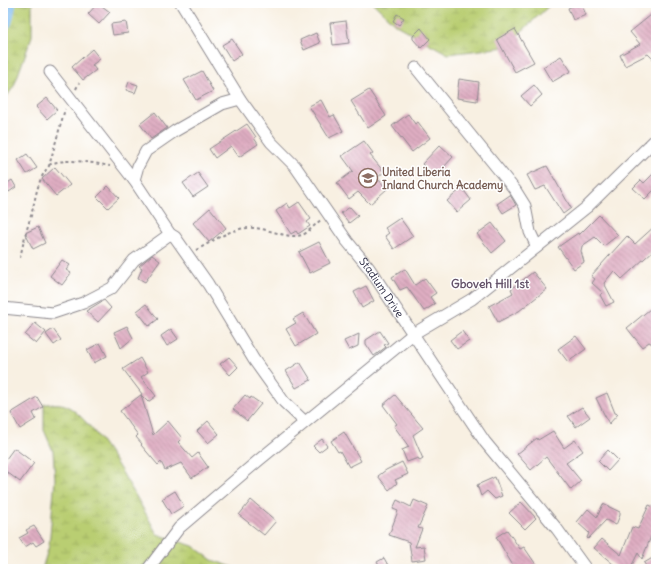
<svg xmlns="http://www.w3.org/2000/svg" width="659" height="572" viewBox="0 0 659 572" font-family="Delius,sans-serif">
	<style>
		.wetland { fill: url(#wetland-marsh); stroke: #6e7856 }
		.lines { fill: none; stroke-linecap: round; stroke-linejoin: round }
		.river { stroke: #7ebbf1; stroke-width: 19 }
		.building { fill: url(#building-back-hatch) }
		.minor-casing { stroke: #8d898e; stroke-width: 13 }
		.path { stroke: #8d898e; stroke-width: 2; stroke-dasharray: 3 3; stroke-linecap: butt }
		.minor { stroke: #fff; stroke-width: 11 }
		.labels { text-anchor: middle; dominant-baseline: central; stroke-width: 3; stroke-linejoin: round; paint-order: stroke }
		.education-label { font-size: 11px; font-weight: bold; fill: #785e54; stroke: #fff; text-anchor: start }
		.street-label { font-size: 11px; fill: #22223b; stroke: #fff }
		.neighbourhood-label { font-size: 12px; font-weight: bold; fill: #64536a; stroke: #fff }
	</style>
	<defs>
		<pattern id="wetland-marsh" width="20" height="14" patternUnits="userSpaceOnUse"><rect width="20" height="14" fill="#b9ce72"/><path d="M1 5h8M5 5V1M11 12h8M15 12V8" fill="none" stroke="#9fb164"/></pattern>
		<pattern id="building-back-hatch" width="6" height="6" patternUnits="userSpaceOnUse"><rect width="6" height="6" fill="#dfadc2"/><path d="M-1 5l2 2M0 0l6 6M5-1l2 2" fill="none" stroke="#b48c9f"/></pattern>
	</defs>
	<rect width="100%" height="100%" fill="#fff"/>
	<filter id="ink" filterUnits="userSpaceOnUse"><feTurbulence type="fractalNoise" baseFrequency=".025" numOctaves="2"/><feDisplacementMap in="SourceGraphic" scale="8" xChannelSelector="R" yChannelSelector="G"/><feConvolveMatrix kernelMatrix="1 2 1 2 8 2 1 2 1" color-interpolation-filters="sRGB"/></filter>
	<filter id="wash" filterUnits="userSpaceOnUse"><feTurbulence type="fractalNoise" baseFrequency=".012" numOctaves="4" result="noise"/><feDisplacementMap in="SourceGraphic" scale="16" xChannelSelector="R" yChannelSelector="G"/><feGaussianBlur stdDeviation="0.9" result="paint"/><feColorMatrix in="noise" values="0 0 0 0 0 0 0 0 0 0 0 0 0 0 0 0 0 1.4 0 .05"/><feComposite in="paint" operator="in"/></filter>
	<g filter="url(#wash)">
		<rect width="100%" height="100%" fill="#f8f0e2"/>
		<path class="wetland" d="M3 3H32V36L14 86 3 102Z
			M373 3H552L505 47 448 54 396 25Z
			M44 404C50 404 60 403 65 405 97 420 139 502 157 534L193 546 212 560 238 569H42L49 546 55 479 53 451 44 430Z"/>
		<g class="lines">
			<path class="river" d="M3 21 7 3"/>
		</g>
		<g id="blocks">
			<path class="building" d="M98 3 110 12 99 24 88 14Z
				M579 3H581L586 15 573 20 568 8Z
				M656 11V62L648 54 625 66 620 55 640 44 630 32Z
				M397 14 404 18 399 25 393 21Z
				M346 21 349 43 333 45 330 23Z
				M126 22 128 33 113 35 111 24Z
				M421 28 430 39 421 48 413 39V36Z
				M515 29 534 62 515 72 497 39Z
				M316 33 320 43 304 50 300 40Z
				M232 39 242 54 232 61 222 45Z
				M92 49 100 59 92 65 96 70 83 80 72 67Z
				M561 56 571 71 552 82 543 67Z
				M202 71 213 91 196 100 184 80Z
				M459 79 479 82 477 101 457 98Z
				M129 82 138 85 135 93 126 90Z
				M534 85 542 95 530 106 521 96Z
				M369 90 386 116 368 128 351 101Z
				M47 98 57 110 47 119 36 107Z
				M321 100 330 117 334 115 343 131 329 138 309 106Z
				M155 112 167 128 151 139 140 124Z
				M408 114 415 124 418 122 430 138 412 152 392 126Z
				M247 124 256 137 254 138 258 144 239 157 231 146 215 158 209 149Z
				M364 141 373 153 370 155 384 172 377 178 387 189 370 204 358 192 349 199 337 183 353 171 342 156Z
				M440 145 453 157 435 177 422 164Z
				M27 154 37 168 27 174 18 160Z
				M547 166 571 208 563 214 545 186 535 190 527 175Z
				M55 167 70 185 56 196 42 179Z
				M656 171V188L645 199 633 188 641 180 644 183Z
				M198 173 208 187 193 197 183 183Z
				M12 180 16 187 9 192 5 185Z
				M108 186 119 198 108 208 97 197Z
				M462 188 471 200 457 212 447 201Z
				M510 195 516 205 503 213 497 204Z
				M299 202 311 219 307 222 310 226 298 234 296 231 291 234 276 211 287 203 290 208Z
				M350 207 358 216 349 223 341 213Z
				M210 208 226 228 209 242 193 223Z
				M599 215 618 235 604 246 595 237 582 246 581 251 584 262 574 269 558 247 578 233 579 235Z
				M400 218 413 236 394 249 385 236 389 233 385 228Z
				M492 223 506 241 492 253 477 234Z
				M656 225V248L622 279 614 271 604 283 614 302 606 306 600 295 603 293 592 283 595 279 591 276 627 236 635 244Z
				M38 227 45 243 33 249 25 233Z
				M319 242 330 263 310 273 299 252Z
				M152 255 160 261 145 282 138 278 142 268 139 266Z
				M62 260 70 265 66 270 71 273 62 285 50 276Z
				M405 269 415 285 425 278 436 293 430 297 435 304 424 311 407 287 400 290 392 277Z
				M533 272 547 289 519 311 498 322 489 306 513 293 511 289Z
				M366 286 374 301 362 308 354 292Z
				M104 300 111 308 98 322 86 311Z
				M146 304 158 319 149 326 137 311Z
				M650 309 656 317V346L649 342 642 347 627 328Z
				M303 313 316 334 296 346 286 329 296 323 293 319Z
				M35 323 46 332 36 344 25 335Z
				M127 326 133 338 121 348 114 332Z
				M53 329 61 340 54 345 46 334Z
				M171 329 178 339 167 346 161 336Z
				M380 331 388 343 384 345 386 347 374 356 366 344V340Z
				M462 331 469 341 457 349 450 340Z
				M359 334 358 346 349 350 344 341Z
				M576 336 586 349 568 362 558 349Z
				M100 343 107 356 94 363 87 350Z
				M229 357 238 367 230 375 220 364Z
				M140 358 148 372 141 377 156 396 148 402 141 395 153 435 168 421 182 438 178 442 192 458 198 453 208 467 192 478 181 463 165 470 161 462 158 465 141 445 142 444 136 437 138 435 120 411 142 394 123 369Z
				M300 362 311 380 296 388 286 371Z
				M607 393 615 413 618 414 609 424 596 398Z
				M245 395 250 399 251 397 261 404 247 421 233 409Z
				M395 395 423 428 413 435 423 459 420 461 418 458 407 462 402 450 409 447 394 426 397 424 383 405Z
				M37 397 43 407 33 413 36 419 20 429 11 413Z
				M582 407 590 417 576 427 568 416Z
				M208 421 219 434 208 443 197 431Z
				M553 431 564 448 575 440 583 451 566 463 581 481 571 490 546 457 531 470 517 454 537 438 538 440Z
				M344 432 361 461 349 467 340 451 338 452 331 441Z
				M322 439 327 446 319 452 313 446Z
				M14 448 34 463 20 482 3 469V463Z
				M608 450 618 460 608 471 598 461Z
				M402 462 408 474 395 480 397 483 389 490 378 476 386 470Z
				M495 477 502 496 495 499 487 491 481 496 477 485Z
				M175 491 184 506 171 514 162 499Z
				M251 500 276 521 264 535 239 515Z
				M397 500 411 507 414 500 428 506 418 528 422 529 415 547 424 546 426 559 412 561 409 542 389 535 398 511 393 509Z
				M521 502 536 518 525 529 509 513Z
				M603 504 620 512V515L616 525 606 520 588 539 587 538 589 533 577 522 588 509 597 517Z
				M649 505 656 508V530L654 529 642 559 638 553 630 569H619L594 548 602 539 621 555 632 527 638 529Z
				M34 526 44 541 36 546 33 542 25 547 19 538 28 533 26 530Z
				M507 530 520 549 524 547 539 569H515L496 537Z
				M656 556V569H648L644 563Z
				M384 558 390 569H381L377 562Z"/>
		</g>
	</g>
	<g filter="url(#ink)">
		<use href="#blocks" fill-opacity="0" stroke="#8d898e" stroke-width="1"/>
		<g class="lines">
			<defs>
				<g id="minor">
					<path id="s1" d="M181 3 240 99 271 142 295 166 347 241 369 268 485 442 557 529 586 569"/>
					<path d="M416 68 515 190 525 206 530 232 537 247"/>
					<path d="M50 72 134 180"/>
					<path d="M240 99 222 104 175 131 146 151 138 166 134 180 170 234 175 237 208 284 254 360 284 402 305 422"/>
					<path d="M3 308 53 313 83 303 112 288 134 260 170 234"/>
					<path d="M148 569 179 528 259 460 413 334 472 299 587 207 656 139"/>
				</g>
			</defs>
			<use href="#minor" class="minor-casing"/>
			<path class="path" d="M76 89 79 83
				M49 165C63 157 94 163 110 166
				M196 250C212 242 229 229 247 228 265 226 287 240 302 235 307 234 315 224 321 220
				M20 258C23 244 26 232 30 219 36 200 36 181 49 166L65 109"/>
			<use href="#minor" class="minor"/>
		</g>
	</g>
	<defs>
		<symbol id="school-ring" viewBox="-11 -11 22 22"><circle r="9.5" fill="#fff" stroke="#8d6e63" stroke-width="1.5"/><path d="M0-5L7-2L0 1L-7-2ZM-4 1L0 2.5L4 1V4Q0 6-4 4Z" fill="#8d6e63"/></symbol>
	</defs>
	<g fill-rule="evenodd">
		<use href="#school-ring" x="357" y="167" width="22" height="22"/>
	</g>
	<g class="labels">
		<g class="education-label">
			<text x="382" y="172">United Liberia<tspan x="382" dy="13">Inland Church Academy</tspan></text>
		</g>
		<g class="street-label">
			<text stroke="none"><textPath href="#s1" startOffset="349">Stadium Drive</textPath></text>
		</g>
		<g class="neighbourhood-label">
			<text x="490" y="283">Gboveh Hill 1st</text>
		</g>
	</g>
	<rect width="659" height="572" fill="none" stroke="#fff" stroke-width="16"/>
</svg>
